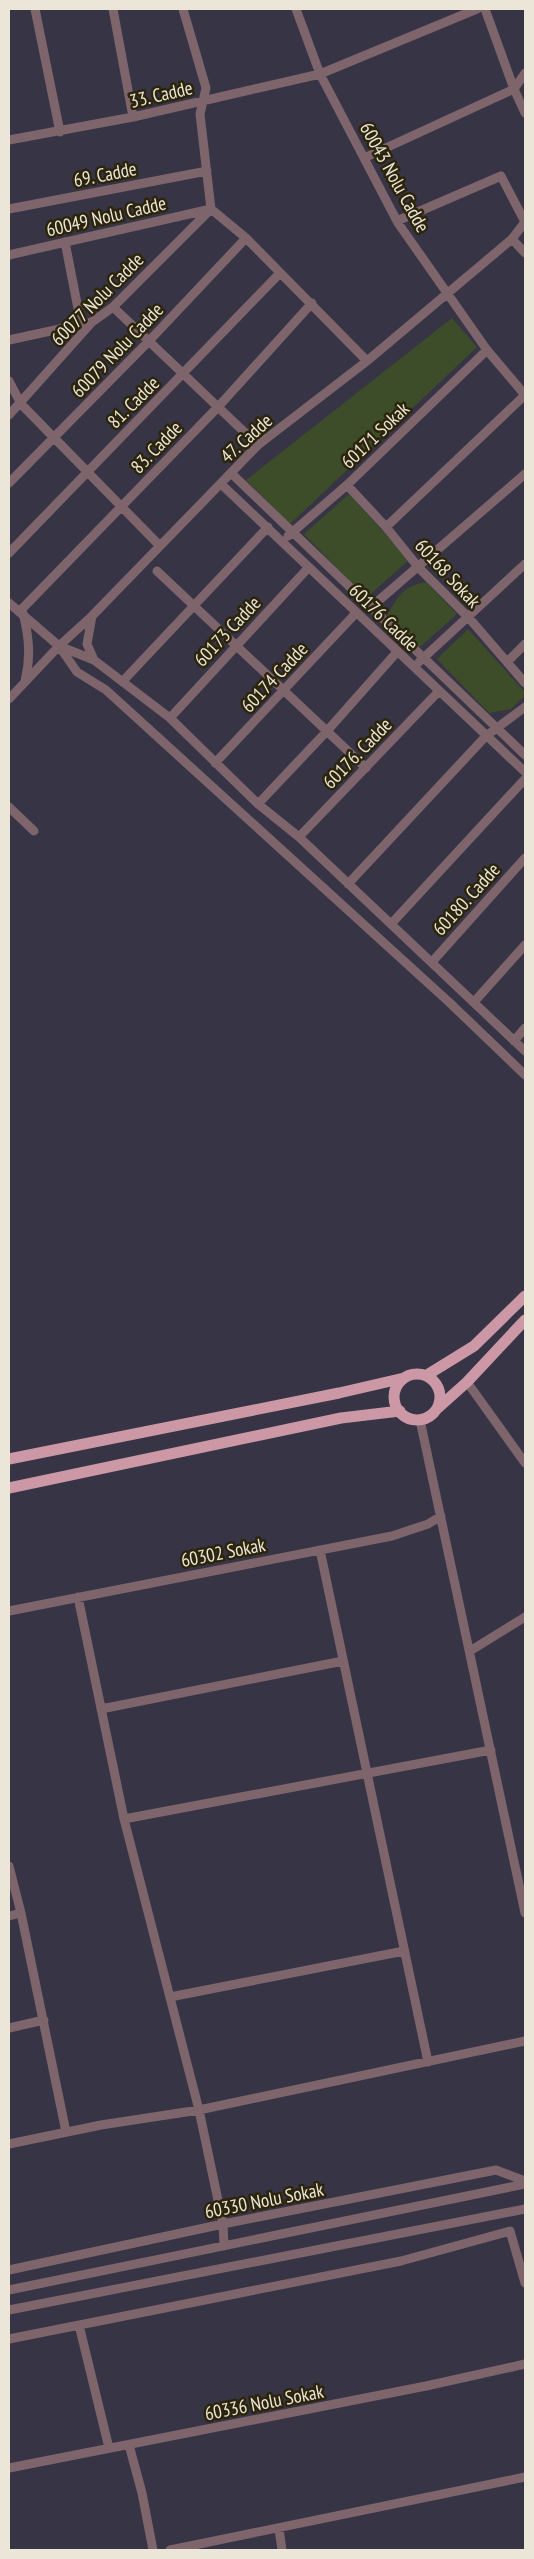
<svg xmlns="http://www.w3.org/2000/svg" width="534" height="2559" viewBox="0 0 534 2559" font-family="'PT Sans Narrow',sans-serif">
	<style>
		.industrial { fill: #373446 }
		.green { fill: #3d4d29 }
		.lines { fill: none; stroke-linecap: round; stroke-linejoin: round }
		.minor { stroke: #7e646b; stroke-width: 9 }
		.major { stroke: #cc98a5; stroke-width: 11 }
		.labels { text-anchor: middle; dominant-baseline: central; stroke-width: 5; stroke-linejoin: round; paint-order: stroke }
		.street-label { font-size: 19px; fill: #ebe6d7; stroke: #2c250c }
	</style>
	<rect width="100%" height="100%" fill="#362f16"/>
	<path class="industrial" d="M9 9H525V2550H9Z"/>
	<path class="green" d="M452 318 477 347 290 524 246 480Z
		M349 494 409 560 366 598 304 534Z
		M426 582 457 614 420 647 386 617C399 596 401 587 426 582Z
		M468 629 525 692V696L511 709 489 713 437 659Z"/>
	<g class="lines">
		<path class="minor" d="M35 9 60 132
			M113 9 133 117
			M183 9 206 88 200 114 211 209 246 238 367 361
			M296 9 320 74 398 223 487 350 525 395
			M525 73 514 89 525 113
			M9 140 133 117 320 74 477 9
			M364 158 514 89 485 9
			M9 209 207 171
			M397 221 501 176 525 222
			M512 239 525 253
			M65 242 81 324
			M9 255 211 209
			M113 307 218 407
			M9 340 92 322
			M9 381 21 404 160 546
			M218 407 258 445
			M9 415 92 322 113 307 211 209
			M231 473 525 755
			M9 483 149 341 246 238
			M221 484 525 772
			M347 485 386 527 419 568 469 618 525 683
			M386 527 525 395
			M288 536 347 485 487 350
			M9 553 280 273
			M157 571 366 768
			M9 603 59 646 77 672 106 690 450 1003 525 1075
			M370 608 525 474
			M20 611 218 407 312 303
			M23 613C29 637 31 657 25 681
			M92 616 87 644 94 660
			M59 646 94 660 170 718 258 804 299 837 525 1051
			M508 661 525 644
			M419 662 525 564
			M123 681 268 527
			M9 699 59 646 92 616 258 445 367 361 512 239 525 222
			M170 718 309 567
			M215 763 356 613
			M258 804 327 731 397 652
			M9 807 34 831
			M299 837 439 691
			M348 884 486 736 525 707
			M391 924 525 779
			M432 962 525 858
			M474 1002 525 945
			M514 1041 525 1028
			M467 1382 525 1463
			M420 1420 525 1913
			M320 1550 428 2062
			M78 1597 124 1819 199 2110 223 2224 224 2246
			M9 1611 392 1536 428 1524 441 1516
			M470 1651 525 1617
			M101 1709 343 1661
			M124 1819 491 1750
			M9 1866 21 1913 66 2132
			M9 1916 21 1913
			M170 1997 404 1951
			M9 2028 44 2020
			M9 2144 101 2125 199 2110 525 2041
			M9 2270 223 2224 496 2170 525 2181
			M9 2290 525 2184
			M9 2310 525 2209
			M79 2325 109 2448
			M9 2339 401 2261 510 2231 525 2283
			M129 2445 142 2493 153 2550
			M9 2468 426 2386 525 2364
			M279 2529 282 2550
			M170 2550 525 2477"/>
		<path class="major" d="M394 1397a23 23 0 1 1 46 0a23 23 0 1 1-46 0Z
			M427 1375 474 1346 525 1296
			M438 1408 467 1382 525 1320
			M9 1459 339 1393 404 1378
			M9 1488 341 1418 400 1411"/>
	</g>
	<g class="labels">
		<g class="street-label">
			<text transform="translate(161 94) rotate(-13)">33. Cadde</text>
			<text transform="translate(105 174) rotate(-11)">69. Cadde</text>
			<text transform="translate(395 177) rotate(61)">60043 Nolu Cadde</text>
			<text transform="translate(106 216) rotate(-13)">60049 Nolu Cadde</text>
			<text transform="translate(97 299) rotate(-45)">60077 Nolu Cadde</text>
			<text transform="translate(117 350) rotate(-46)">60079 Nolu Cadde</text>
			<text transform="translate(133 402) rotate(-45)">81. Cadde</text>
			<text transform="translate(375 435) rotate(-44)">60171 Sokak</text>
			<text transform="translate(246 438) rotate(-42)">47. Cadde</text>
			<text transform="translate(156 447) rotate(-46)">83. Cadde</text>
			<text transform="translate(448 573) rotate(47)">60168 Sokak</text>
			<text transform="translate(384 617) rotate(44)">60176 Cadde</text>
			<text transform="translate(227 631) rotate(-47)">60173 Cadde</text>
			<text transform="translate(274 677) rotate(-47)">60174 Cadde</text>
			<text transform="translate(357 753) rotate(-46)">60176. Cadde</text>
			<text transform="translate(466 899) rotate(-48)">60180. Cadde</text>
			<text transform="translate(223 1552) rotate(-11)">60302 Sokak</text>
			<text transform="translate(264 2200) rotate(-11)">60330 Nolu Sokak</text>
			<text transform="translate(264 2402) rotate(-11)">60336 Nolu Sokak</text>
		</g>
	</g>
	<rect width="534" height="2559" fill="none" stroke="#ebe6d7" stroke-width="20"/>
</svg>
